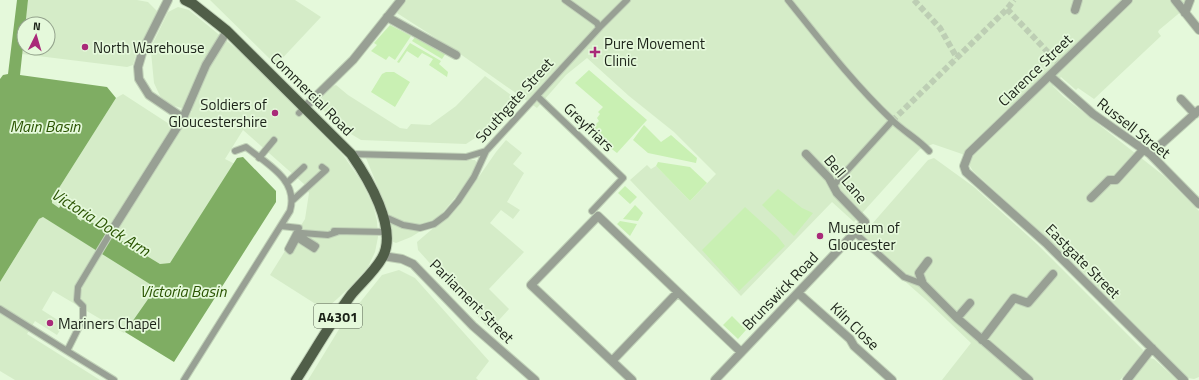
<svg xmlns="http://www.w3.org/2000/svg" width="1199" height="380" viewBox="0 0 1199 380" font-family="'Titillium Web',sans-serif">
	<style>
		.built { fill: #d5ecc8 }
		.green { fill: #c9f0b3 }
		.water { fill: #7fad63 }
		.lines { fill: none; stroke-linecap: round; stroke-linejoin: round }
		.pedestrian-tunnel { stroke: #bdceb4; stroke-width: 6; stroke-dasharray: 6 3; stroke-linecap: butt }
		.pedestrian-casing { stroke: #c1d2b8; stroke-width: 8 }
		.minor-casing { stroke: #c1d2b8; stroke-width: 10 }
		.primary-casing { stroke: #c1d2b8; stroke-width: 12 }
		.pedestrian { stroke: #98a094; stroke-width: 6 }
		.minor { stroke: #98a094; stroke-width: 8 }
		.primary { stroke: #505e48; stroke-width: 10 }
		.poi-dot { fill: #a92a79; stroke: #e5f9db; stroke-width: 1.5 }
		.labels { text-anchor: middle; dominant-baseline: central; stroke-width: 3.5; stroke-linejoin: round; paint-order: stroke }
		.shield { fill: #e5f9db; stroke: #586252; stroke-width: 1 }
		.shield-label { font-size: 14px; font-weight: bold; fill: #1b2218 }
		.poi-label { font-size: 15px; fill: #1b2218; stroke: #e5f9db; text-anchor: start }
		.street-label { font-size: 15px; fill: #1b2218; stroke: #e5f9db }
		.water-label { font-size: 16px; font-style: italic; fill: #2a5402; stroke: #e5f9db }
	</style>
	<rect width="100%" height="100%" fill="#e5f9db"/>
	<path class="built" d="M28 0H137L148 2 157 11 151 28 137 51 133 65 127 67 22 54 24 33V48H48V24H25Z
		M210 0H295L321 17 276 65Z
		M406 0H1195L1159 30 1158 32 1161 36 1094 99 1078 88 1076 90 1061 77 1053 86 1064 97 1164 176 1199 211V377L1194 379 1188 378 1074 263 973 171 968 163 969 161 962 154 933 144 920 149 854 222 832 202 741 296 630 180 647 165 651 169 656 166 690 201 716 174 674 132 629 96 587 58 566 75 537 108 456 51 397 13Z
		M178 7 189 10 250 60 343 155 361 181 373 205 377 221 378 237 375 252 368 267 349 288 325 310 270 275 305 219 309 193 304 184 243 130 225 159 235 164 170 263 160 264 84 218 81 221 77 218 79 214 62 204 59 209 52 203V199L116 98 123 94 180 131 192 111 171 105 160 96 154 83 151 52 153 43 168 12Z
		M485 76 515 98 499 117 501 119 499 122 497 120 483 133 466 144 361 140 351 134 348 130 320 108 321 99 331 87 336 85 348 95 400 128 407 129 411 124 430 125 456 106Z
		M506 140 522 153 513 164 524 173 507 202 520 210 513 219 501 210 490 223 524 252 489 289 509 309 490 330 418 250 417 242 458 207 496 152Z
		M366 158 475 160 478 165 477 171 434 223 411 237 396 243 391 241V225L387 209Z
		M934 158 974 187 1038 245 1143 350 1142 355 1120 380H942L971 343 925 299 858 240 928 160Z
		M43 217 149 282 153 286V292L124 333 53 291 42 310 64 324 57 335 35 321 27 334 100 380H15L0 371V282L39 219Z
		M399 270 415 278 489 361 476 378 478 380H308L341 326 382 275Z
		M1149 358 1154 359 1177 380H1133Z"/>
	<path class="green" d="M390 25 411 36 395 60 389 56 386 60 371 51 377 45 374 43Z
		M415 37 446 53 442 59 412 41Z
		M410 43 441 61 439 64 448 72 447 77 429 65 433 59 422 53 418 58 407 51 399 63 397 62Z
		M589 70 647 120 617 153 584 128 589 122 596 124 599 121 597 118 600 114 598 112 603 107 575 83Z
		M386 72H394L410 82 395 107 371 92 382 74Z
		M644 125 661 142 671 135 697 158 696 163 648 153 633 140Z
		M658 162 690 167 707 183 690 201 656 166Z
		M625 186 637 197 630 204 618 193Z
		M778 189 802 208 813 213 794 236 762 205Z
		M635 205 643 213 638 221 623 219Z
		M745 207 778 237 785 246 739 291 702 250Z
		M620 221 637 224 630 236 617 224Z
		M732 316 746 330 738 339 723 325Z"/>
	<path class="water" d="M17 0H28L20 75 107 87 116 98 52 199V203L59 208 62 204 79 215 77 218 81 221 83 217 160 264 170 263 237 158 243 157 276 191V202L174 362 125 332 153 292V286L43 217 39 219 0 282V79L3 75 8 74Z"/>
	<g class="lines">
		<path class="pedestrian-tunnel" d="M914 0 940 28 957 58
			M1007 9 1061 66
			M892 121 1007 9 1014 0"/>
		<defs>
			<path id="pedestrian" d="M565 0 597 23 599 28
				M788 0C821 41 853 83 892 120 903 131 918 139 929 151
				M537 96 623 178 592 211
				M299 113 305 107
				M351 154 466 157 486 151
				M259 158 274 140
				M288 182 304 167
				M833 186 892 121
				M293 200 326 170 322 167
				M385 217 403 225 420 228 434 224 446 215 458 201 474 177 486 151 599 28 627 0
				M281 226 299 228 288 249 290 251 297 238 314 249 316 246 300 236 302 233 328 235 337 232
				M334 231 386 232
				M111 232 78 287 77 300 83 306V319L67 351 114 380
				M855 233 904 277 923 284
				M0 309 67 351
				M184 380 290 211C299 180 267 164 246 147L235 151"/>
			<path id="minor" d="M168 0 143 50 138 67 139 79 149 95 183 118
				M1128 0 969 153 964 166 966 172 1046 243 1184 380
				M1175 0 1199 30
				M1075 10 1078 0
				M1185 13 1190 0
				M387 17 456 55
				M1050 76 1093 114 1150 154 1199 204
				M1181 99 1195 114
				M305 107 353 60 401 0
				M1150 154 1199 110
				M1091 198 1109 180H1116L1144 149
				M111 232 183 118 206 65 227 31
				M383 256 402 259 413 264 473 326 535 380
				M928 261 919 273 923 284 957 318
				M798 293 850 339 854 346 892 380
				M970 303 957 318 1029 380
				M982 340 1014 298 1028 303 1053 274
				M612 361 678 292
				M632 380 531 285 598 216 741 352
				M715 380 865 222 837 193 829 178 806 154
				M1127 380 1152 348"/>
			<path id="primary" d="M185 0 193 4 227 31 351 154C367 177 399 229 382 258 374 272 361 283 351 295 331 322 314 352 296 380"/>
		</defs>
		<use href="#pedestrian" class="pedestrian-casing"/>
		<use href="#minor" class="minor-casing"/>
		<use href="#primary" class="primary-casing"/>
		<use href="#pedestrian" class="pedestrian"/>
		<use href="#minor" class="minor"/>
		<use href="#primary" class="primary"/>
	</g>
	<g class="poi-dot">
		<circle cx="85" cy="47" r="4"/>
		<path d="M593 46h4v4h4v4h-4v4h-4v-4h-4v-4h4z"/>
		<circle cx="275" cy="113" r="4"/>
		<circle cx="820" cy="236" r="4"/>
		<circle cx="50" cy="323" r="4"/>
	</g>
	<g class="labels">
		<rect class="shield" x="314" y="304" width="48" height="24" rx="3"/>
		<g class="shield-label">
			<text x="338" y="316">A4301</text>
		</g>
		<g class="poi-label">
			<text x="604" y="43">Pure Movement<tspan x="604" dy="17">Clinic</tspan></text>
			<text x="93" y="47">North Warehouse</text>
			<text x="267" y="104" text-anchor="end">Soldiers of<tspan x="267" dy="17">Gloucestershire</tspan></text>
			<text x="828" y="227">Museum of<tspan x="828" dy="17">Gloucester</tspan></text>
			<text x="58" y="323">Mariners Chapel</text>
		</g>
		<g class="street-label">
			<text transform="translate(1035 70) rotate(-44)">Clarence Street</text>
			<text transform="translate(312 94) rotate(45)">Commercial Road</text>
			<text transform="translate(514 100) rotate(-48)">Southgate Street</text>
			<text transform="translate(589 127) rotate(44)">Greyfriars</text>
			<text transform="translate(1134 128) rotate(38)">Russell Street</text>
			<text transform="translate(846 179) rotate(50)">Bell Lane</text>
			<text transform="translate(1083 261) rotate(45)">Eastgate Street</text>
			<text transform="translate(780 291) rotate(-46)">Brunswick Road</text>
			<text transform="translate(472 301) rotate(45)">Parliament Street</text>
			<text transform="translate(855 326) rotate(44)">Kiln Close</text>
		</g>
		<g class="water-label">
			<text x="45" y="126">Main Basin</text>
			<text transform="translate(101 222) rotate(32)">Victoria Dock Arm</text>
			<text x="183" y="291">Victoria Basin</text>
		</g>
	</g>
	<g transform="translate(36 36) rotate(5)"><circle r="19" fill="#e5f9db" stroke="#94a38d"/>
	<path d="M0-3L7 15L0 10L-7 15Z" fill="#a92a79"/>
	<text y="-6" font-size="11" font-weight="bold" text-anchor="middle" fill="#1b2218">N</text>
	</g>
</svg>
